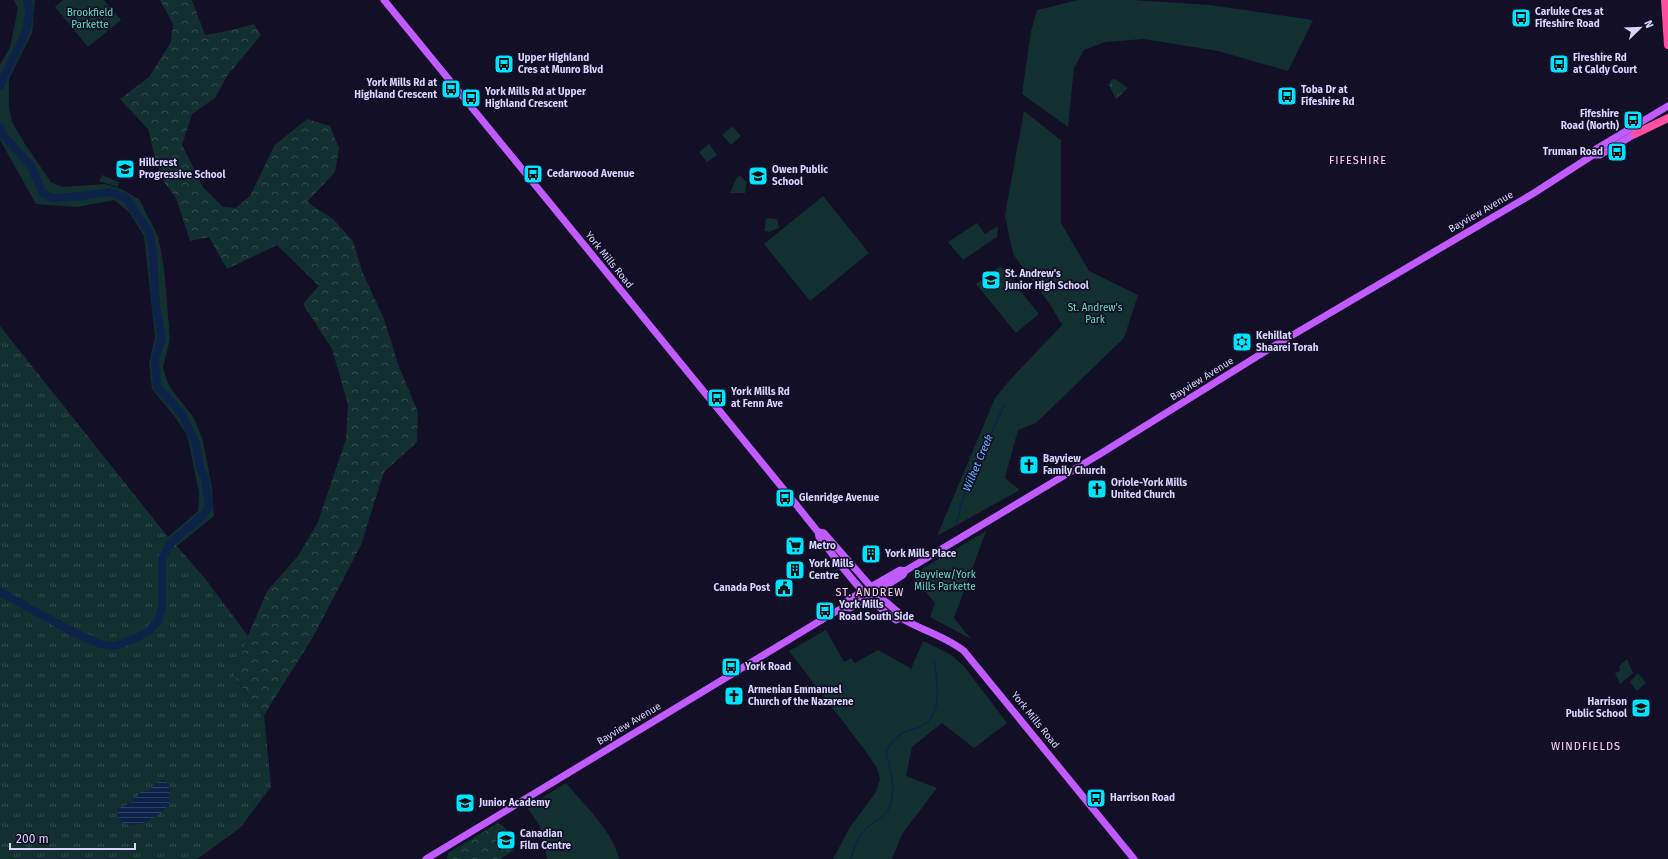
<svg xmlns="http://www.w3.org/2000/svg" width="1668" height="859" viewBox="0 0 1668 859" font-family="'Fira Sans',sans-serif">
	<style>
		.grass { fill: url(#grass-tufts) }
		.forest { fill: url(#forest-crowns) }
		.park { fill: #12302f }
		.water { fill: url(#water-rules) }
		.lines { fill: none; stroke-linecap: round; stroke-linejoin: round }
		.stream { stroke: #0c2248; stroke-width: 1.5 }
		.river { stroke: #0c2248; stroke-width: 8 }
		.major { stroke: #c25bff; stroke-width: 7 }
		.highway { stroke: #ff4fa3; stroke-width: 8 }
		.labels { text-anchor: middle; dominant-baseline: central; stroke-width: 3.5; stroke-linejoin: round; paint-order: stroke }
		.poi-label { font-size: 10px; font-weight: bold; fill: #d9d4ff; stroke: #130f26; text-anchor: start }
		.park-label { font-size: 10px; fill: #5fe0c0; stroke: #130f26 }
		.street-label { font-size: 10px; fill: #d9d4ff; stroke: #130f26 }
		.neighbourhood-label { font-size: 11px; letter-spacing: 1px; fill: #ffd6f0; stroke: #130f26 }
		.water-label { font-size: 11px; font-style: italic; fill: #62b6ff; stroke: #130f26 }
	</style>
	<defs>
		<pattern id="grass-tufts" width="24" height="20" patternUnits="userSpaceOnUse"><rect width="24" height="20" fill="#12302f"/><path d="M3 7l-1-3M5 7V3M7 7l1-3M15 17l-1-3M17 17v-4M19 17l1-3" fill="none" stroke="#344d4e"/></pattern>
		<pattern id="forest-crowns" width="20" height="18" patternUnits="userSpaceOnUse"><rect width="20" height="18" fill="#12302f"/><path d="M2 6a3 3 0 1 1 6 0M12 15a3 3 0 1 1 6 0" fill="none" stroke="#344d4e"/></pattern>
		<pattern id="water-rules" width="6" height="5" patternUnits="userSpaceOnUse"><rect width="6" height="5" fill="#0c2248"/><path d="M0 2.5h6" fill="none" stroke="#2f4163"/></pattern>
	</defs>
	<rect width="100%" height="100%" fill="#130f26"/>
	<path class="grass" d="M1115 79 1128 88 1116 99 1109 85 1111 80Z
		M0 326 164 532 177 546 207 581 248 636 234 677 264 715 271 787 240 828 197 859H0Z"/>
	<path class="forest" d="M160 0H192L205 35 228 31 254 24 261 35 227 76 215 98 192 114 182 145 203 187 223 207 236 208 250 196 275 145 307 119 330 126 339 148 335 172 307 202 333 219 353 241 362 271 384 319 398 364 418 412 417 442 384 472 361 545 313 637 264 715 234 677 248 636 267 591 298 556 318 522 346 439 348 404 332 349 303 304 319 286 277 245 227 269 209 237 190 241 176 198 164 182 154 154 148 129 120 99 149 77 171 42 173 24Z
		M498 823C506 826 514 839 515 847L513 851 500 859H447L448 853Z"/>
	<path class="park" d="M14 0H35L32 33 9 79V107L12 122 25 144 51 182 62 187 105 184 121 189 139 199 158 236 164 268 170 339 163 367 167 381 172 390 194 418 203 441 212 488 214 516 177 546 168 537 198 511 199 492 187 435 175 417 152 389 149 363 155 337 144 236 129 212 114 200 77 207 36 204 0 140V65L10 47 18 9Z
		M63 0H104L121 20 88 47 55 7Z
		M1078 0H1133L1210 5 1313 20 1288 71 1218 51 1144 39 1105 42 1084 50 1074 68 1068 127 1022 94 1031 31 1037 10Z
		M1024 111 1061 140V223L1089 271 1138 295 1124 338 1036 423 1018 430 1005 478 1020 490 937 536 995 398 1009 381 1062 325 1051 306 1013 254 1005 215Z
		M731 127 734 128 741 136 731 145 722 135Z
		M709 144 717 155 707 162 699 152Z
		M102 175 119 182 118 187 99 181Z
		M740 176 747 182 745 193H730L737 177Z
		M823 196 869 253 810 301 764 244Z
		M766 218 777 219 779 228 769 232 764 231Z
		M977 223 985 234 998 226 997 237 963 260 948 242Z
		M1000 266 1039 314 1016 333 976 284Z
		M986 531 954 618 971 639 930 617 935 603 912 575Z
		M826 630 844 662 851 658 855 663 878 650 910 668V671L923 641 950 654 963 665 1007 723 974 748 942 723 912 747 906 776 937 788 902 834 892 859H833L850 827 876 792 880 779 877 768 864 749 789 651Z
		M1627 659 1633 673 1620 684 1615 673 1620 671 1619 666Z
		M1637 674H1639L1646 683 1637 691 1630 682Z
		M566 783C584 805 613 831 619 859H547L540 826 527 807Z"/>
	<path class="water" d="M163 780H165L169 785V788L171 789 168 799 170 802C165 815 128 836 119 818 118 816 118 812 117 809L130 803 141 792 151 790 154 784Z"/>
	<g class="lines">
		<path class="stream" d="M957 523 961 503 1004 405
			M851 859C854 846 860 833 870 825 874 821 880 820 883 816 900 800 891 771 886 752 892 741 898 734 910 730 914 729 919 728 922 726 944 713 937 681 934 660"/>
		<path class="river" d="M0 86C9 61 37 27 27 0
			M0 127 4 136 31 166 42 192 52 198 73 197 110 192 126 198 149 232 153 253 156 306 162 338 155 360 157 386 181 413 195 441 200 468 205 479 209 506 204 514 171 543 162 558V606L159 620 148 632 136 638 115 646 101 644 75 633 0 592"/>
		<path class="major" d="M384 0 794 502 818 532 819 537C842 566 864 599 896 620L901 618C921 630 945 636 964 651L1134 859
			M1593 155H1600L1640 131
			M818 532 824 533 879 596 899 613 901 618
			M844 607 846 601 900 570 905 571
			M426 859 828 616 844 607 850 608 903 575 905 571 1100 454 1274 346 1534 193 1593 155 1596 149 1668 106"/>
		<path class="highway" d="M1665 0 1668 45
			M1635 134 1668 118"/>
	</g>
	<defs>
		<symbol id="bus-square" viewBox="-11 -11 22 22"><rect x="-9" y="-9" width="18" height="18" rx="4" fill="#00e5ff" stroke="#130f26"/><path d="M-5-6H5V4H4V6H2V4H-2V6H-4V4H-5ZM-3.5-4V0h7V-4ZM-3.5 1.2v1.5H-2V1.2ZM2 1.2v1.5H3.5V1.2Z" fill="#111"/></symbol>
		<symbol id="school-square" viewBox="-11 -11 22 22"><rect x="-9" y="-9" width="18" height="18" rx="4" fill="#00e5ff" stroke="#130f26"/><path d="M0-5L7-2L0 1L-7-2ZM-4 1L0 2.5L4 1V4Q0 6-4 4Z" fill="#111"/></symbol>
		<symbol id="synagogue-square" viewBox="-11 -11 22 22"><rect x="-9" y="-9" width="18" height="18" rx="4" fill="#00e5ff" stroke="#130f26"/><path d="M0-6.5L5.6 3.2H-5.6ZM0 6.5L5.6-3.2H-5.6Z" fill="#111"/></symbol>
		<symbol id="church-square" viewBox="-11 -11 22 22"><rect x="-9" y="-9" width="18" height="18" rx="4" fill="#00e5ff" stroke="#130f26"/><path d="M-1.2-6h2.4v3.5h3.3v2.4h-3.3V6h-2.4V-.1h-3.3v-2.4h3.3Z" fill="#111"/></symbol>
		<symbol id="supermarket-square" viewBox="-11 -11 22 22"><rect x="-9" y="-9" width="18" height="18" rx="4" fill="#00e5ff" stroke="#130f26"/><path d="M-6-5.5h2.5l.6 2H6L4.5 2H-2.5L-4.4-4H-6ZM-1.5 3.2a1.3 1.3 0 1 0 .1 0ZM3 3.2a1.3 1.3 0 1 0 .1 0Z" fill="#111"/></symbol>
		<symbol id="building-square" viewBox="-11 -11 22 22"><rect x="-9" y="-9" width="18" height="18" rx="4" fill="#00e5ff" stroke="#130f26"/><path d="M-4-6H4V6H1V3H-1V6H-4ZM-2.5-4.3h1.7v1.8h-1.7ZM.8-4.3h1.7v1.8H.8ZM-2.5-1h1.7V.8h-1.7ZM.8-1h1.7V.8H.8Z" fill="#111"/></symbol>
		<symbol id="civic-square" viewBox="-11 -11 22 22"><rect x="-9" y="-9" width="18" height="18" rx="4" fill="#00e5ff" stroke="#130f26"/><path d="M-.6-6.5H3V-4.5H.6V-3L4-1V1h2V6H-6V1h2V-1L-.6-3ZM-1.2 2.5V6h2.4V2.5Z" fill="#111"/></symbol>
		<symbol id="university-square" viewBox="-11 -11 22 22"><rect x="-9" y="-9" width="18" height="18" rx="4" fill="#00e5ff" stroke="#130f26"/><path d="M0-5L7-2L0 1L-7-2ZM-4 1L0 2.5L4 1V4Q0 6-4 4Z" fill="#111"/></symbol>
	</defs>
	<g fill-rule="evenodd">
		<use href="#bus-square" x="1510" y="7" width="22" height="22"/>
		<use href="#bus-square" x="493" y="53" width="22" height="22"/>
		<use href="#bus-square" x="1548" y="53" width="22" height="22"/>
		<use href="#bus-square" x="440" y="78" width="22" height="22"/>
		<use href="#bus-square" x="1276" y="85" width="22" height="22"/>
		<use href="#bus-square" x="460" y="87" width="22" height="22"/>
		<use href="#bus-square" x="1622" y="109" width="22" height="22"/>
		<use href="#bus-square" x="1606" y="141" width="22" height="22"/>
		<use href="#school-square" x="114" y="158" width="22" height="22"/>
		<use href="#bus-square" x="522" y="163" width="22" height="22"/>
		<use href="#school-square" x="747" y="165" width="22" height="22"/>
		<use href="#school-square" x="980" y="269" width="22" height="22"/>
		<use href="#synagogue-square" x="1231" y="331" width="22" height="22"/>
		<use href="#bus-square" x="706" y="387" width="22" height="22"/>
		<use href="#church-square" x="1018" y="454" width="22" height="22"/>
		<use href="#church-square" x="1086" y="478" width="22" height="22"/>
		<use href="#bus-square" x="774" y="487" width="22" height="22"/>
		<use href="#supermarket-square" x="784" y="535" width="22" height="22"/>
		<use href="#building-square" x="860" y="543" width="22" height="22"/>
		<use href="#building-square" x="784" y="559" width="22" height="22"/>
		<use href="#civic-square" x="773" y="577" width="22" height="22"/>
		<use href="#bus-square" x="814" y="600" width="22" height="22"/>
		<use href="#bus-square" x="720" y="656" width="22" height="22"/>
		<use href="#church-square" x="723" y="685" width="22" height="22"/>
		<use href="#school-square" x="1630" y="697" width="22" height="22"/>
		<use href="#bus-square" x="1085" y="787" width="22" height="22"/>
		<use href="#school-square" x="454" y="792" width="22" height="22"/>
		<use href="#university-square" x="495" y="829" width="22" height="22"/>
	</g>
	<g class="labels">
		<g class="poi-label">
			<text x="1535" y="12">Carluke Cres at<tspan x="1535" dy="12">Fifeshire Road</tspan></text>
			<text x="518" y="58">Upper Highland<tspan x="518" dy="12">Cres at Munro Blvd</tspan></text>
			<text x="1573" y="58">Fireshire Rd<tspan x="1573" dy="12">at Caldy Court</tspan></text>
			<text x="437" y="83" text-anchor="end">York Mills Rd at<tspan x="437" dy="12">Highland Crescent</tspan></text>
			<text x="1301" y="90">Toba Dr at<tspan x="1301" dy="12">Fifeshire Rd</tspan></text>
			<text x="485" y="92">York Mills Rd at Upper<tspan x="485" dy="12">Highland Crescent</tspan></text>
			<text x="1619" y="114" text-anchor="end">Fifeshire<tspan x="1619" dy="12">Road (North)</tspan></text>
			<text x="1603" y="152" text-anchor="end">Truman Road</text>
			<text x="139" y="163">Hillcrest<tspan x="139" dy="12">Progressive School</tspan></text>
			<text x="772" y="170">Owen Public<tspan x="772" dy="12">School</tspan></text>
			<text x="547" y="174">Cedarwood Avenue</text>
			<text x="1005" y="274">St. Andrew's<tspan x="1005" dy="12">Junior High School</tspan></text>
			<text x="1256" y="336">Kehillat<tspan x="1256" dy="12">Shaarei Torah</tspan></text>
			<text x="731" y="392">York Mills Rd<tspan x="731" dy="12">at Fenn Ave</tspan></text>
			<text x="1043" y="459">Bayview<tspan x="1043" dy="12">Family Church</tspan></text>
			<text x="1111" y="483">Oriole-York Mills<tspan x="1111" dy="12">United Church</tspan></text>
			<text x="799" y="498">Glenridge Avenue</text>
			<text x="809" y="546">Metro</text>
			<text x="885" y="554">York Mills Place</text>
			<text x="809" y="564">York Mills<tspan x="809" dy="12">Centre</tspan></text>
			<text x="770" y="588" text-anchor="end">Canada Post</text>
			<text x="839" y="605">York Mills<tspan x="839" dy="12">Road South Side</tspan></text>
			<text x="745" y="667">York Road</text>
			<text x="748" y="690">Armenian Emmanuel<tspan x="748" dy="12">Church of the Nazarene</tspan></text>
			<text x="1627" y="702" text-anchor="end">Harrison<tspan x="1627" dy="12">Public School</tspan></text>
			<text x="1110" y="798">Harrison Road</text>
			<text x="479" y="803">Junior Academy</text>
			<text x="520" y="834">Canadian<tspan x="520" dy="12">Film Centre</tspan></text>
		</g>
		<g class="park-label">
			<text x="90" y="13">Brookfield<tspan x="90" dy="12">Parkette</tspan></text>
			<text x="1095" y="308">St. Andrew’s<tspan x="1095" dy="12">Park</tspan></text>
			<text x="945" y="575">Bayview/York<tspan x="945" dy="12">Mills Parkette</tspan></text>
		</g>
		<g class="street-label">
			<text transform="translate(1481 212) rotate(-30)">Bayview Avenue</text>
			<text transform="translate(609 260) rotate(51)">York Mills Road</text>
			<text transform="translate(1202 379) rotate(-32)">Bayview Avenue</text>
			<text transform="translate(1035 720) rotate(51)">York Mills Road</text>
			<text transform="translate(629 724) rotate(-31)">Bayview Avenue</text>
		</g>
		<g class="neighbourhood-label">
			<text x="1358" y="160">FIFESHIRE</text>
			<text x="870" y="592">ST. ANDREW</text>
			<text x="1586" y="746">WINDFIELDS</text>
		</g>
		<g class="water-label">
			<text transform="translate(978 463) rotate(-67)">Wilket Creek</text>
		</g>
	</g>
	<g transform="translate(1640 28) rotate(67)" stroke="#130f26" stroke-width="3" paint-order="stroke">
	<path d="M0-3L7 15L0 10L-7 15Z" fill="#d9d4ff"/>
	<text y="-6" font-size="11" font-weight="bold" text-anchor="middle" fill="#d9d4ff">N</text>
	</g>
	<path d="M10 843v6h125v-6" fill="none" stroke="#d9d4ff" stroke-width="2"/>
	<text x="16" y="843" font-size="12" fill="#d9d4ff" stroke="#130f26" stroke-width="3" paint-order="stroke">200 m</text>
</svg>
